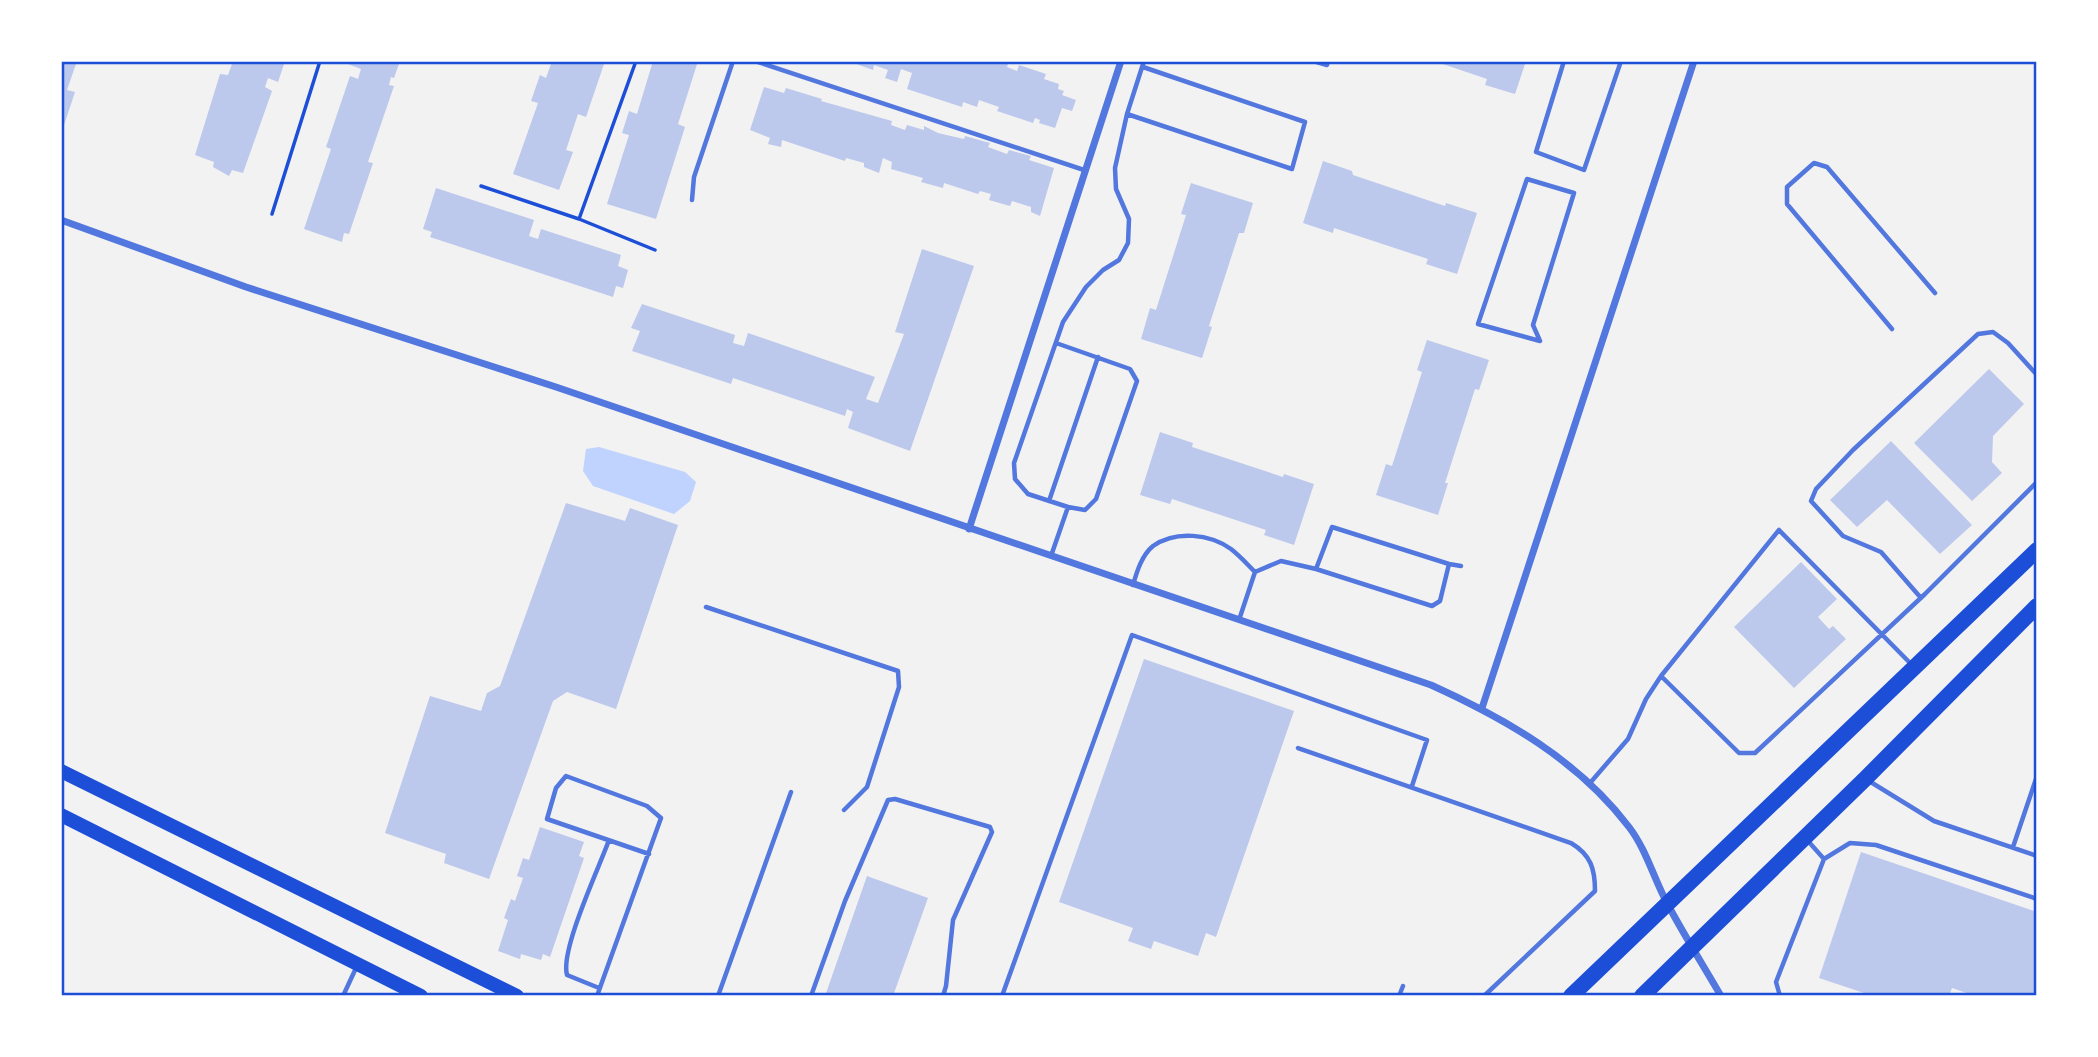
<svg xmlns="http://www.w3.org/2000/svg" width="2098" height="1057" viewBox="0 0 2098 1057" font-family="Poppins,sans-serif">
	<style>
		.water { fill: #bfd3fe }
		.building { fill: #bdc9ec }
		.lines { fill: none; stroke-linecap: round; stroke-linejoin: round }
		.path { stroke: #1d4ed8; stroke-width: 3.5 }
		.service { stroke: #5277de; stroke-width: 4.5 }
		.minor { stroke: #5277de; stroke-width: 7 }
		.secondary { stroke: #1d4ed8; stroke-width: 14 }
		.primary { stroke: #1d4ed8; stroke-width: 16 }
		.neatline { fill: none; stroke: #1d4ed8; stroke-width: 2.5 }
	</style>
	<rect width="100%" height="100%" fill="#f2f2f2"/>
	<path class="water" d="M599 447 685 472 696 482 690 501 674 514 593 486 583 471 586 449Z"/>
	<path class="building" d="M61 61H77L67 90 75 92 62 131Z
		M226 61H285L278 82 268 78 265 87 272 91 243 173 232 170 229 176 213 167 214 162 195 155 220 74 228 75 232 64Z
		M346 61H400L394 78 391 77 389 85 394 86 368 162 373 163 349 234 344 233 342 242 304 229 331 149 326 147 350 76 358 79 361 69 345 63Z
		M552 61H605L586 117 578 114 566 150 573 152 559 190 513 174 538 103 531 101 540 75 546 78Z
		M653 61H698L678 124 685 127 656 219 607 204 629 135 622 133 629 111 637 114Z
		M848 61H1009L1007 67 1017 71 1019 65 1046 74 1044 79 1059 84 1058 89 1064 91 1062 95 1076 100 1072 111 1062 108 1055 128 1039 123 1040 120 1035 118 1033 123 997 111 999 107 979 100 977 107 963 102 962 107 907 89 912 73 901 69 897 82 885 78 888 70 874 65 873 70Z
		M1434 61H1526L1515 94 1485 85 1487 79Z
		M764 87 784 93 786 88 822 99 821 101 892 121 891 125 905 130 907 125 924 130V126L938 133 964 139 965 136 990 143 988 147 1007 154 1009 150 1031 156 1029 160 1054 168 1040 216 1031 212V207L1012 201 1010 206 989 200 991 194 980 191 978 194 944 183 943 188 921 182 923 178 891 169 892 162 883 158 879 173 864 167V163L846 158 845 161 782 140 781 147 768 144 770 138 750 130Z
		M1323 161 1352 171 1353 175 1445 206 1446 203 1477 213 1457 274 1426 264 1428 259 1334 228 1333 233 1303 223Z
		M1191 183 1253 203 1244 233H1239L1209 326 1212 327 1202 358 1141 339 1150 308 1156 310 1186 215 1181 214Z
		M436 188 534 220 529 236 538 239 541 229 621 255 618 266 628 270 623 288 616 286 613 297 430 237 432 232 423 229Z
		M922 249 974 266 910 451 848 428 853 412 847 409 845 416 733 378 731 384 632 351 640 331 631 328 642 304 735 335 733 343 744 346 748 333 875 377 866 399 878 403 904 334 895 332Z
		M1427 340 1489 360 1479 390 1475 389 1445 483H1448L1438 515 1376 495 1386 464 1392 466 1422 372 1417 370Z
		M1989 369 2024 404 1993 436 1992 462 2002 473 1972 501 1914 443Z
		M1160 432 1193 443 1192 447 1283 477 1284 474 1314 484 1294 545 1264 535 1266 530 1172 499 1170 504 1140 495Z
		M1891 441 1972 525 1940 554 1887 500 1857 527 1830 500Z
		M566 503 625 521 630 508 678 525 616 709 567 692 553 701 489 879 444 863 446 854 385 833 430 696 481 711 487 693 500 686Z
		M1801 562 1837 599 1818 617 1829 629 1833 626 1846 639 1794 688 1734 627Z
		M1144 659 1294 711 1216 937 1206 933 1198 956 1154 941 1151 949 1128 941 1133 928 1059 902Z
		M540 827 584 842 579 856 584 858 550 957 543 954 541 960 521 954 520 959 498 951 508 920 504 918 511 899 515 901 523 878 517 876 523 858 529 860Z
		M1861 852 2037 912V996H1975L1952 988 1949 996H1873L1819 978Z
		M867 876 928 898 893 996H825Z"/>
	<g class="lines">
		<path class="path" d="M481 186 579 219 655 250
			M272 214 320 61
			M579 219 636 61"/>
		<path class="service" d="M755 61 1084 170
			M1313 61 1327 65 1328 61
			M1564 61 1536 152 1584 170 1621 61
			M1127 114 1292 169 1305 122 1143 67
			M1527 179 1574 193 1533 325 1540 341 1478 324Z
			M692 200 694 177 733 61
			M1892 329 1787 204V187L1814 163 1827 167 1935 293
			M1056 343 1130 369 1137 381 1096 499 1085 510 1068 507
			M1049 501 1098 357
			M1051 556 1068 507 1028 494 1015 479 1014 463 1063 322 1086 287 1103 270 1119 260 1128 243 1129 219 1116 189 1115 168 1127 114 1144 61
			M1316 569 1432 606 1440 601 1449 564
			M1133 585C1137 571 1142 555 1153 546 1176 530 1210 534 1231 549 1240 556 1247 564 1255 572
			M1921 598 1881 552 1843 536 1811 501 1816 489 1853 450 1978 334 1993 332 2008 343 2037 375
			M706 607 898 671 899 687 867 787 844 810
			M1239 620 1255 572 1281 561 1316 569 1332 527 1449 564 1461 566
			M1661 676 1739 753H1755L1925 594 2037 482
			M1298 748 1571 843C1591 855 1595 869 1595 891L1484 996
			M1869 781 1934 821 2037 856
			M1590 783 1628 739 1646 699 1661 676 1779 530 1912 665
			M2013 847 2037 776
			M1824 859 1850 843 1876 845 2037 899
			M599 988 567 975C560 950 599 868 609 840
			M343 996 356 968
			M597 996 661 818 647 806 566 776 556 788 547 819 649 854
			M718 996 791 792
			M811 996 845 901 888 800 895 799 990 827 992 832 953 920 946 986 943 996
			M1002 996 1132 635 1427 740 1412 786
			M1399 996 1403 986
			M1780 996 1776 982 1824 859 1808 841"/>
		<path class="minor" d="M61 220 246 287 556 387 1431 685C1506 719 1578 760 1629 827 1646 849 1654 879 1667 903 1684 935 1703 965 1721 996
			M969 529 1121 61
			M1482 708 1694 61"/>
		<path class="secondary" d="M61 771 517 996
			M61 815 421 996"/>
		<path class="primary" d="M1571 996 2037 550
			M1642 996 1865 779 2037 606"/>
	</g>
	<rect width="2098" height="1057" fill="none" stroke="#ffffff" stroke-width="126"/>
	<rect x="63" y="63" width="1972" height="931" class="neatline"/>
</svg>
